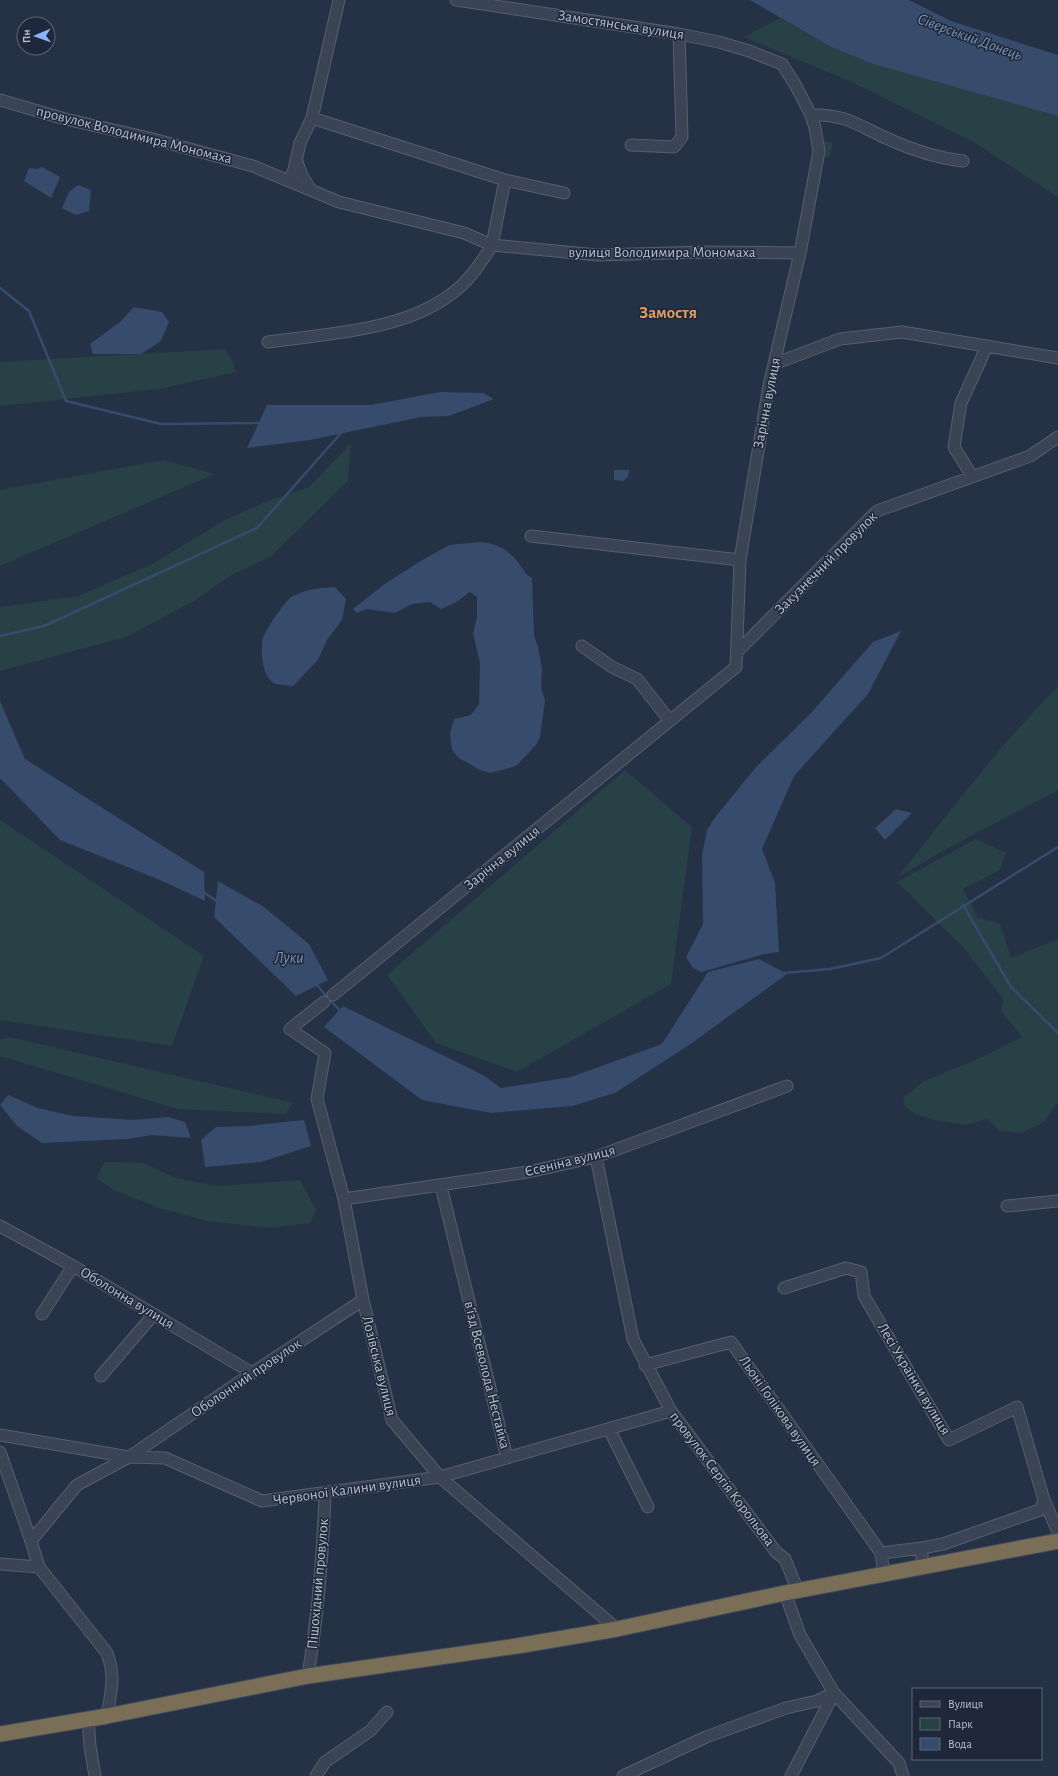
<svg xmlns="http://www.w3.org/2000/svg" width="1058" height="1776" viewBox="0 0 1058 1776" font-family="'Alegreya Sans',sans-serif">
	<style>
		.green { fill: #274146 }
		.water { fill: #374b6d }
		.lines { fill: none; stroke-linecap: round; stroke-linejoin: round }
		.stream { stroke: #374b6d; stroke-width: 2.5 }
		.minor-casing { stroke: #555f6f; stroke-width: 13 }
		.highway-casing { stroke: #414c5c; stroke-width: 17 }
		.minor { stroke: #3a4454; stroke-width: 11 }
		.highway { stroke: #7b6e56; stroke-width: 15 }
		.labels { text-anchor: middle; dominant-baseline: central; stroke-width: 3; stroke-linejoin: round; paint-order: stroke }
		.street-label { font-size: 15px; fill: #b7bfce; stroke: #1e283a }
		.water-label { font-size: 16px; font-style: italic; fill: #7c93b7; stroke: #1e283a }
		.quarter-label { font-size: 17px; font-weight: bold; fill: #de9d62; stroke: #1e283a }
	</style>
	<rect width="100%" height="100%" fill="#253145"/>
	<path class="green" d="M780 18 831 47 873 64 1058 116V197L972 141 849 81 744 37Z
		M824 141 833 143 829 158 821 156Z
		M225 349 232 359 236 372 159 389 0 406V362Z
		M351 443 348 481 270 557 233 574 194 601 126 637 0 671V607L78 596 154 563 223 521 265 502 309 487Z
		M163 460 215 474 0 566V490Z
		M1058 687V790L941 852 897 878C949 813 998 746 1058 687Z
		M625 770 692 827 671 984 517 1072 436 1043 387 975Z
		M0 820 204 956 172 1046 0 1020Z
		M976 839 1006 853 1000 870 963 889 978 917 1000 924 1011 958 1058 939V1102L1044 1122 1022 1133 1000 1131 987 1119 966 1125 934 1120 917 1115 905 1107 903 1098 924 1081 973 1061 1022 1037 1001 1011 1003 999 963 947 897 882Z
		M10 1037 294 1103 285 1114 178 1109 0 1056V1040Z
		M105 1162 144 1163 176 1178 217 1186 300 1180 316 1210 310 1223 270 1228 207 1221 159 1208 114 1190 96 1178Z"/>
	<path class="water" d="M750 0H909L951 21 1058 55V116L873 64 831 47Z
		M42 167 60 177 51 198 24 181 29 168 37 169Z
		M78 185 91 190 89 211 76 215 62 208 69 192Z
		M134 307 162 312 169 322 161 341 141 354H93L90 344 120 322Z
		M440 392 483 393 494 399 449 416 421 417 310 440 247 448 267 405H371Z
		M614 470H629L628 477 623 481 614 480Z
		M480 542C495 543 508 549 518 562 523 569 525 574 532 578L534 635 538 647 542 669 541 688 545 700 540 737 536 745 516 766 491 773 480 770 459 758 452 750 450 733 454 719 471 715 479 704 480 663 473 633 477 617V597L470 592 455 603 441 609 430 602 412 604 395 613 367 609 357 613 353 609 386 583 419 562 449 545Z
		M335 587 346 599 342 620 327 640 318 660 293 686C287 685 279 685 274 683 262 677 260 650 263 638 267 628 284 601 293 596 307 589 320 588 335 587Z
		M901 631 868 694 794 776 762 849 775 883 779 952 765 954 701 972 693 968 686 957 703 924 702 855 707 830 716 816 757 766 811 713 873 642Z
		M0 701 25 759 204 872 205 901 160 880 60 840 0 778Z
		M896 809 912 813 885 840 875 828Z
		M218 881 264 907 309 944 328 980 296 996 214 917Z
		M759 959 787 974 692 1043 615 1093 572 1106 491 1113 422 1100 324 1027 343 1006 483 1075 501 1088 571 1077 662 1044 708 972Z
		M8 1095 38 1108 73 1116 134 1120 168 1117 185 1122 191 1138 152 1135 128 1139 42 1143 17 1126 0 1105Z
		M304 1120 311 1146 261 1162 205 1167 201 1140 216 1127 248 1126Z"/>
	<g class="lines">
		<path class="stream" d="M0 288 29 311 66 401 161 424 261 423
			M0 636 44 626 257 528 342 432
			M202 891 218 902
			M963 905 1011 987 1058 1033
			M784 973 830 969 881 958 1058 847
			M315 983 341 1012"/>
		<defs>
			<path id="minor" d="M0 100 65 119 149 138 253 166 339 202 464 233 492 245 505 180 312 118
				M811 115C846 114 857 125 886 138 910 149 937 158 963 161
				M631 145 674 147 682 137 679 34
				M296 159 302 176 310 189
				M289 180 294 170 300 143 312 118 339 0
				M505 180 564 193
				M268 342C331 333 412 331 461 286 474 274 483 260 492 245L598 255 705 252 800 253
				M774 364 840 339 902 332 1058 358
				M972 476 954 447 961 403 987 346
				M531 536 740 560
				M582 646 612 667 637 679 670 721
				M738 651 877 511 1030 456 1058 437
				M333 995 736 667 740 560 769 385 800 253 819 151 815 128 811 115 796 86 782 64 749 51 719 42 679 34 456 0
				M324 1002 290 1029 325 1053 317 1099 344 1199 363 1300 392 1420 440 1477 617 1629
				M596 1157 633 1339 671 1411 776 1552 785 1559 798 1591
				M441 1186 507 1458
				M344 1199 528 1172 596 1157 787 1086
				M1007 1206 1058 1201
				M0 1226 73 1266 252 1373
				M784 1288 846 1268 861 1272 864 1296 949 1440 1017 1407 1044 1500 1058 1532
				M42 1314 73 1266
				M645 1365 731 1342 881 1553 884 1574
				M101 1376 154 1314
				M609 1429 648 1507
				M0 1435 129 1457 165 1458 262 1501 440 1477 671 1411
				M0 1452 31 1541
				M881 1553 922 1548
				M0 1564 39 1567
				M922 1567V1548L943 1544 1040 1510 1044 1500
				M785 1593 800 1635 834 1693 899 1763 903 1776
				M308 1676C318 1615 323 1555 325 1493
				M107 1716C111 1691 116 1678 107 1653L39 1567 31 1541 77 1485 129 1457 252 1373 363 1300
				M88 1719 90 1746 95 1776
				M316 1776 325 1762 370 1731 387 1712
				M623 1776 706 1737 786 1708 817 1701 834 1693
				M791 1776 834 1693"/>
			<path id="highway" d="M0 1734 107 1716 308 1676 517 1646 617 1629 785 1593 1058 1541"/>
		</defs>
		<use href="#minor" class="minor-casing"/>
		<use href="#highway" class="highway-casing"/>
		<use href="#minor" class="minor"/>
		<use href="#highway" class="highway"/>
	</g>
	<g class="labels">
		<g class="street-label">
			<text transform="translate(621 25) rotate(9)">Замостянська вулиця</text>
			<text transform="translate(134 135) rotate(14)">провулок Володимира Мономаха</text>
			<text x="662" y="252">вулиця Володимира Мономаха</text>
			<text transform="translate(767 403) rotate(-79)">Зарічна вулиця</text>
			<text transform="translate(826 563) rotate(-45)">Закузнечний провулок</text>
			<text transform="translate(502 858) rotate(-39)">Зарічна вулиця</text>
			<text transform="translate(570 1161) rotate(-14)">Єсеніна вулиця</text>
			<text transform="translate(127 1298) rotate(31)">Оболонна вулиця</text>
			<text transform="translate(379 1366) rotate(76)">Лозівська вулиця</text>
			<text transform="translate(487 1375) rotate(76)">в’їзд Всеволода Нестайка</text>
			<text transform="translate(246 1378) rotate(-34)">Оболонний провулок</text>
			<text transform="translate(914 1379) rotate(59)">Лесі Українки вулиця</text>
			<text transform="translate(780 1411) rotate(55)">Льоні Голікова вулиця</text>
			<text transform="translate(722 1479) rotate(53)">провулок Сергія Корольова</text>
			<text transform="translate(347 1490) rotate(-8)">Червоної Калини вулиця</text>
			<text transform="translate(318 1584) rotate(-85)">Пішохідний провулок</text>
		</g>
		<g class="water-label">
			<text transform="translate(970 37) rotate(20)">Сіверський Донець</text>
			<text x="289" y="958">Луки</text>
		</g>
		<g class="quarter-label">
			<text x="668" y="312">Замостя</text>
		</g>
	</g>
	<rect x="912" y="1688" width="130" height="72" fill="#1e283a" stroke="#5b6475"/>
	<rect x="920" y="1701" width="20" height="6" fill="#3a4454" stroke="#5b6475"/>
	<text x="948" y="1708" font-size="12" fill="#b7bfce">Вулиця</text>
	<rect x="920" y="1718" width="20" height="12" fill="#274146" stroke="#5b6475"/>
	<text x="948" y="1728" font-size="12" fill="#b7bfce">Парк</text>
	<rect x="920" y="1738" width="20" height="12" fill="#374b6d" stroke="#5b6475"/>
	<text x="948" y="1748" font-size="12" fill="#b7bfce">Вода</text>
	<g transform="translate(36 36) rotate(268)"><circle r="19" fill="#1e283a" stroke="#5b6475"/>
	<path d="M0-3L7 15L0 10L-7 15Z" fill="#8bb3ff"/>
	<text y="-6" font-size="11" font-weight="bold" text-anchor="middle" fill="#b7bfce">Пн</text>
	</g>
</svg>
